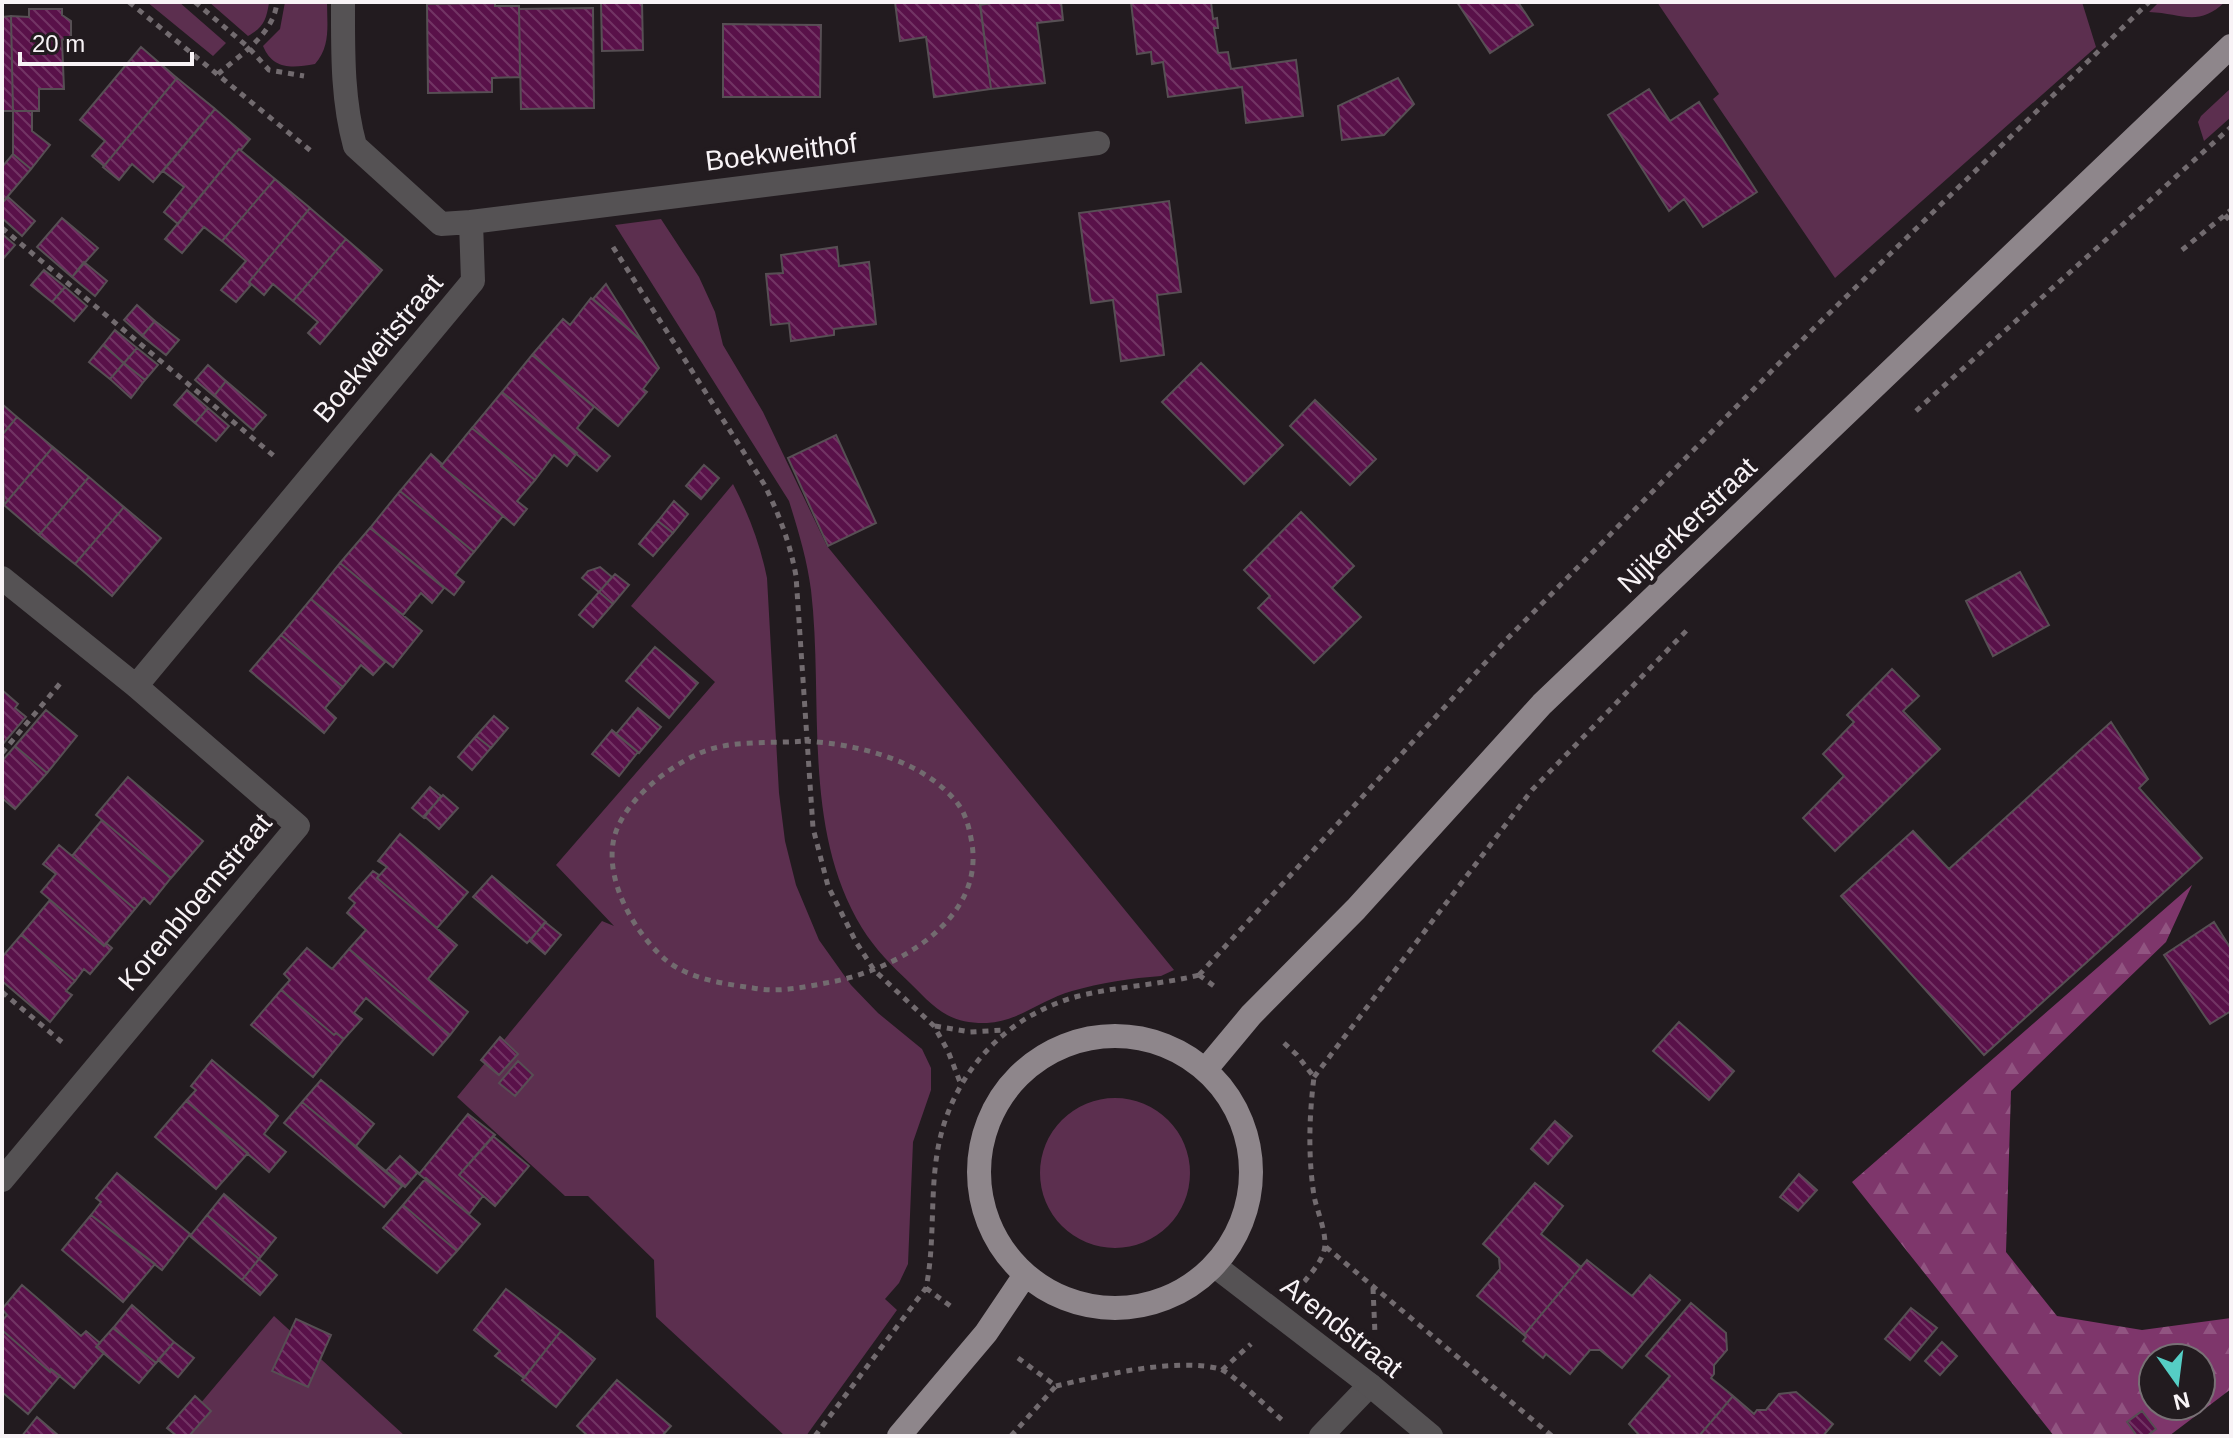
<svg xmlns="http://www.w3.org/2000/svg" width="2233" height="1438" viewBox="0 0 2233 1438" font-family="Arial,sans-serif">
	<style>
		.green { fill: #5c2f4f }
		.forest { fill: url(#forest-firs); fill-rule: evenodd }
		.building { fill: url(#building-back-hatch); stroke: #574f54; stroke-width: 2 }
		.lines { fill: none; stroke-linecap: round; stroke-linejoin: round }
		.path { stroke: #726b6f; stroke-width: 5; stroke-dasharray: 6 6; stroke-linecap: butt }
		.service { stroke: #555254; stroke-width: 24 }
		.minor { stroke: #555254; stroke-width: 24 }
		.primary { stroke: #8e868b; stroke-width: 24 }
		.labels { text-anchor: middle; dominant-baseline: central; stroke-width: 8; stroke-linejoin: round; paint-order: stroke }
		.street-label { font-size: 28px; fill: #f8f3f6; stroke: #221b1f }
	</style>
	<defs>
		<pattern id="forest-firs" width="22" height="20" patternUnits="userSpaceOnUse" patternTransform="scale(2)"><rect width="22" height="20" fill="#7e366b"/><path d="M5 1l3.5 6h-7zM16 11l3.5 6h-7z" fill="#915481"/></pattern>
		<pattern id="building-back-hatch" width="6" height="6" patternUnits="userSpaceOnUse" patternTransform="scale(2)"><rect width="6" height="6" fill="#591149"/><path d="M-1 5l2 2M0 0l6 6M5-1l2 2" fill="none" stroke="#723464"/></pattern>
	</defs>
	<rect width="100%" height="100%" fill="#221b1f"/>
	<path class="green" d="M147 2H179L226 43 213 56Z
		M209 2H269V3C266 20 264 27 248 36Z
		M285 2H327C327 25 331 46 315 64 292 68 273 70 263 46L280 29Z
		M1657 2H2082L2096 47 1835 278 1713 99 1719 94Z
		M2159 2H2225C2197 28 2182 13 2149 12Z
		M2231 88V117L2204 141 2198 122 2201 116Z
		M661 219 699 277 715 312 723 345 763 412 827 546 1174 970 1161 976C1132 978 1100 983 1072 991 1043 999 1017 1022 987 1023 948 1024 935 1008 910 983 892 966 875 949 862 928 801 828 824 701 811 590 807 559 798 530 789 501L615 225Z
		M733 484C749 515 760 544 767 578L779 793 785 841 796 885 819 940 851 985 878 1013 922 1049 931 1068V1090L913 1142 908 1264 899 1283 885 1299 897 1310 806 1436H785L656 1317 654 1260 588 1196H565L457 1097 602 921 614 926 556 865 715 682 631 606Z
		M1040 1173a75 75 0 1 1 150 0a75 75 0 1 1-150 0Z
		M274 1316 405 1436H173Z"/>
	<path class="forest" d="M2192 885 2166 942 2011 1091 2006 1252 2057 1316 2142 1330 2231 1318V1389L2169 1436H2054L1852 1182ZM2153 1358H2201V1406H2153Z"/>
	<path class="building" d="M601 2H642L643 50 602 51Z
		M895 2H980L991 89 934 97 926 37 900 41Z
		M997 2H1061L1063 20 1037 23 1045 83 991 89 980 5Z
		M1131 2H1211L1213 19 1217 18 1218 28H1214L1218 53 1228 52 1231 69 1296 60 1303 116 1246 123 1242 87 1168 97 1163 62 1152 64 1151 52 1137 54Z
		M1457 2H1518L1533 25 1490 53Z
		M495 3V6H519L520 77 492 78V92L428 93 427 4Z
		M593 8 594 108 521 109 519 9Z
		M29 9H62V15L71 21V36L62 40 64 89H39V111H13L11 16 29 17Z
		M11 16 13 111H2V17Z
		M723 24 821 25 820 97H723Z
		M141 47 177 78 104 166 92 156 105 141 80 120Z
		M177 78 215 109 153 182 132 164 119 180 103 167Z
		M1398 78 1414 104 1384 135 1342 140 1338 106Z
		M1649 89 1670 121 1699 102 1757 192 1703 227 1684 199 1669 211 1608 115Z
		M215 109 250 139 241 150 239 149 178 224 164 212 184 187 163 171Z
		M13 111H32V131L50 145 31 169 13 154Z
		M239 149 275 179 222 241 204 227 182 253 165 239Z
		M13 154 31 169 2 203V167Z
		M275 179 310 208 249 282 251 285 236 302 221 290 246 261 222 241Z
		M8 197 35 221 22 236 2 218V203Z
		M1169 201 1181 292 1157 295 1164 355 1121 361 1113 300 1091 303 1079 213Z
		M310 208 346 239 293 301 273 284 264 295 249 282Z
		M62 218 98 248 72 277 37 247Z
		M2 234 15 245 2 260Z
		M346 239 382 270 320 344 308 333 318 322 293 301Z
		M837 247 839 266 869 262 876 324 834 329V335L791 341 789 323 771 325 766 274 783 273 781 255Z
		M84 262 107 281 95 296 72 277Z
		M44 270 65 287 52 302 31 285Z
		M606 284 642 341 593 299Z
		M65 287 87 306 74 321 52 302Z
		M591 298 642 341 659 368 643 389 647 392 618 426 532 355 563 319 570 325Z
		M137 305 155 321 142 336 124 320Z
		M155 321 179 340 166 355 142 336Z
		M115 330 137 348 124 363 103 345Z
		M103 345 124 363 110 379 89 362Z
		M137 348 158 365 145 380 124 363Z
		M532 355 594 407 577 428 610 456 597 471 502 392Z
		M124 363 145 380 131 398 110 379Z
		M1201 363 1283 445 1244 484 1162 402Z
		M208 365 226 381 214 396 195 380Z
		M226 381 266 415 253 430 214 396Z
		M187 390 208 408 195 423 174 405Z
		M502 392 577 453 567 466 554 455 535 480 472 428Z
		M1315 400 1376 459 1350 485 1290 426Z
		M2 404 17 417 2 435Z
		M208 408 229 426 216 441 195 423Z
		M17 417 53 447 4 505 2 435Z
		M472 428 535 480 517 501 527 509 514 525 441 466Z
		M836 435 876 523 828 546 788 458Z
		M53 447 89 477 39 535 4 505Z
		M431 454 442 464 441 466 503 516 474 552 400 491Z
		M704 465 719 478 701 499 686 486Z
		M89 477 124 507 75 564 39 535Z
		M400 491 474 552 455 575 464 582 454 595 370 528Z
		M674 501 688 514 673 533 658 521Z
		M124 507 161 538 112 596 75 564Z
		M1301 512 1354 566 1332 588 1361 617 1314 663 1258 608 1270 596 1244 570Z
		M658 521 673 533 653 556 639 544Z
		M370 528 444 588 432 603 421 593 403 615 340 563Z
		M340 563 422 631 393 667 311 599Z
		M600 567 612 577 599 592 582 578 588 571Z
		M2020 572 2049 625 1993 656 1966 601Z
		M615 574 629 585 613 604 599 592Z
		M599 592 613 604 593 627 579 615Z
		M311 599 385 662 373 675 361 665 343 687 281 635Z
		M281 635 343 687 325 708 336 718 324 733 250 671Z
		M655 647 698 683 669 718 626 681Z
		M1892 669 1919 696 1903 711 1940 749 1835 851 1803 818 1844 776 1823 754 1854 722 1847 715Z
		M2 690 18 704 15 708 26 717 2 745Z
		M638 708 661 727 639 753 616 734Z
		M46 710 77 736 47 773 15 746Z
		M494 716 508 728 491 748 476 736Z
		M2111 722 2148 779 2139 788 2202 858 1984 1055 1841 896 1913 831 1949 869Z
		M612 730 638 752 619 776 592 754Z
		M476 736 491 748 472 770 458 757Z
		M15 746 47 773 15 809 2 798V761Z
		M128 777 203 841 171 878 96 815Z
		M430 787 441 796 424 818 412 808Z
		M443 795 458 808 439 829 424 816Z
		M102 820 171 878 150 904 144 898 135 909 72 856Z
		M400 834 468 892 437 928 377 878 387 867 378 861Z
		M59 845 135 909 104 946 41 892 56 874 43 864Z
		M373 871 379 875 377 878 457 945 428 979 468 1012 450 1035 349 949 366 930 347 913 355 903 349 898Z
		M492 876 546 922 527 943 473 897Z
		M50 900 104 946 106 943 112 948 90 974 84 969 75 981 21 935Z
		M545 922 561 935 545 954 530 941Z
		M2214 922 2231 949V1011L2210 1024 2164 955Z
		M21 935 75 981 66 991 72 995 50 1022 2 981V957Z
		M307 948 332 969 349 949 450 1035 433 1055 366 998 354 1013 362 1019 344 1039 336 1033 334 1035 281 990 290 980 284 974Z
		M281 990 334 1035 336 1033 344 1039 313 1077 251 1025Z
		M1679 1022 1734 1071 1709 1100 1653 1051Z
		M500 1037 518 1054 499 1075 481 1060Z
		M212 1060 278 1116 264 1134 286 1152 269 1172 186 1101 196 1090 191 1086Z
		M518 1061 533 1075 515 1096 499 1083Z
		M321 1080 374 1124 356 1146 402 1186 302 1102Z
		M186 1101 248 1153 216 1189 155 1137Z
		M302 1102 403 1185 384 1207 284 1123Z
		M468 1114 495 1135 459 1175 483 1196 469 1214 419 1174Z
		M1555 1121 1572 1136 1548 1164 1531 1149Z
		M493 1136 529 1166 495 1206 459 1175Z
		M400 1156 418 1172 405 1187 386 1171Z
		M117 1173 190 1234 162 1270 91 1215 101 1202 96 1198Z
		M1799 1174 1817 1190 1798 1211 1780 1197Z
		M426 1178 480 1224 457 1251 403 1205Z
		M1535 1183 1563 1206 1541 1234 1581 1267 1524 1335 1477 1296 1500 1269 1499 1258 1483 1244Z
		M224 1194 276 1238 259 1259 207 1215Z
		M403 1205 457 1251 437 1273 383 1228Z
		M91 1215 155 1264 123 1302 62 1250Z
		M207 1215 259 1259 242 1280 190 1236Z
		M259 1259 277 1275 260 1295 242 1280Z
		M1587 1260 1632 1296 1650 1275 1680 1300 1622 1368 1600 1350H1590L1570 1374 1546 1354 1543 1358 1523 1341 1526 1337 1524 1335Z
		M22 1285 81 1336 86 1331 100 1343 96 1347 104 1353 74 1388 51 1369 50 1372 2 1330V1321L7 1315 2 1309Z
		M506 1289 561 1331 524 1378 495 1356 500 1351 474 1330Z
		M1691 1303 1726 1333 1727 1350 1714 1365V1374L1711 1378 1733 1396 1699 1436H1640L1629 1424 1670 1376 1646 1356Z
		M132 1305 174 1342 156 1363 113 1328Z
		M1911 1308 1937 1328 1910 1360 1885 1339Z
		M296 1319 331 1335 308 1387 272 1371Z
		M113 1328 156 1363 139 1383 96 1347Z
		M2 1330 50 1372 51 1369 60 1376 28 1414 2 1392Z
		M561 1331 595 1359 556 1407 522 1380Z
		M174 1342 194 1358 178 1377 158 1360Z
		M1942 1342 1957 1356 1940 1375 1925 1361Z
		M617 1380 671 1426 662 1436H588L577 1426Z
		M1796 1392 1833 1424 1823 1436H1699L1733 1396 1754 1414 1757 1410H1766L1779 1394Z
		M195 1396 211 1411 189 1436H177L167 1428Z
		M2142 1411 2156 1429 2147 1436H2137L2127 1422Z
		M37 1417 59 1436H22Z"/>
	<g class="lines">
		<path class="path" d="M129 2 311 151
			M195 2 248 47 269 70 304 76
			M218 74C241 54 274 34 277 2
			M2225 215 2231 222
			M2 228 274 456
			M613 247 764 484C779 514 790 543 796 576L813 828 828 886 856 942 874 970 934 1026 948 1051 960 1082
			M2182 250 2231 210
			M1916 411 2231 127
			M805 741C857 744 924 760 958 804 966 814 970 831 972 844 984 921 895 970 831 982 805 987 779 993 753 988 725 984 690 979 667 961 635 934 604 881 614 838 623 802 665 769 698 754 729 739 771 744 805 741Z
			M2 753 63 680
			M1199 975 1507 639 1815 327 2149 2
			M1199 975 1218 989
			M2 992 63 1043
			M935 1026 970 1032 1005 1030
			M1284 1043 1297 1055 1314 1077C1309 1117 1308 1156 1314 1196 1317 1211 1325 1228 1325 1244 1325 1258 1312 1272 1304 1282
			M1314 1077 1532 790 1689 628
			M1326 1247 1552 1436
			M926 1288 953 1308
			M1373 1288 1375 1334
			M1018 1358 1056 1386
			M1222 1370 1251 1344
			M1056 1386C1099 1376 1176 1357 1220 1369 1232 1373 1269 1409 1282 1420
			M815 1436 926 1288C935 1244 930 1198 937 1154 949 1077 1003 1016 1079 996 1119 986 1160 985 1199 975
			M1011 1436 1056 1386"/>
		<path class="service" d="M1321 1436 1370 1385"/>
		<path class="minor" d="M471 222 1098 143
			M2 578 136 686 298 826 2 1180
			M136 686 473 281 471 222 441 224 355 146C342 99 343 50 343 2
			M1215 1266 1370 1385 1431 1436"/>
		<path class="primary" d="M979 1172a136 136 0 1 1 272 0a136 136 0 1 1-272 0Z
			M1206 1069 1251 1015 1356 909 1542 704 2231 46
			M899 1436 986 1333 1025 1275"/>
	</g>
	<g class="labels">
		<g class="street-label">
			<text transform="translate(781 152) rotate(-7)">Boekweithof</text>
			<text transform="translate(378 348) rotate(-50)">Boekweitstraat</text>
			<text transform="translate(1687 525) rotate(-44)">Nijkerkerstraat</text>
			<text transform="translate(195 902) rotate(-50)">Korenbloemstraat</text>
			<text transform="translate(1342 1327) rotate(38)">Arendstraat</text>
		</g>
	</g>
	<rect width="2233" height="1438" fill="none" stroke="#f8f3f6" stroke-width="8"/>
	<g transform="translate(2177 1382) rotate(166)"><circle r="38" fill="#221b1f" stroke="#787175" stroke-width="2"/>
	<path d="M0-6L14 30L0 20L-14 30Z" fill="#55cec5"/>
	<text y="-12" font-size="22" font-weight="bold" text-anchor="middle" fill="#f8f3f6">N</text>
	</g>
	<path d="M20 52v12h172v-12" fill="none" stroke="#f8f3f6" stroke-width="4"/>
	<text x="32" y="52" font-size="24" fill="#f8f3f6" stroke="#221b1f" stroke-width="6" paint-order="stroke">20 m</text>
</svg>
